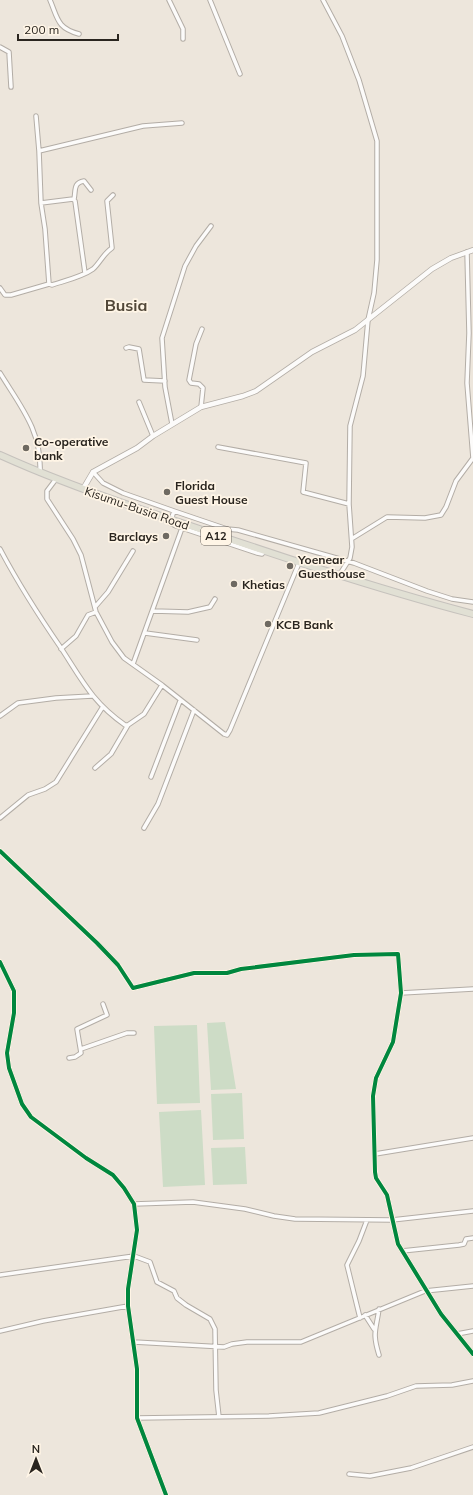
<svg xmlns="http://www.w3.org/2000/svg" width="473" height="1495" viewBox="0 0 473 1495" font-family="Mulish,sans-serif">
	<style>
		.water { fill: #cddcc6 }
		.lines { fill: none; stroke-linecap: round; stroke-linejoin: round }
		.minor-casing { stroke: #b3ada6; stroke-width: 5.5 }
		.tertiary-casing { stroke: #b3ada6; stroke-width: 6 }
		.trunk-casing { stroke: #c6c2bd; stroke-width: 8 }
		.minor { stroke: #fcfbfa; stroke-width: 3.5 }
		.tertiary { stroke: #fcfbfa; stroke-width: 4.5 }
		.trunk { stroke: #e1e0d4; stroke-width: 6 }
		.cycleway-casing { stroke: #fff5e6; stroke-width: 6 }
		.cycleway { stroke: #00873e; stroke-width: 4 }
		.poi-dot { fill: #6e6961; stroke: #fff5e6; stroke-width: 1.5 }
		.labels { text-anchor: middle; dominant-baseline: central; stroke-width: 3.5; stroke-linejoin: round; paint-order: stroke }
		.shield { fill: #fff5e6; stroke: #6a635b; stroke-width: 1 }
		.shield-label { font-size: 11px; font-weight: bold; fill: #2a251f }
		.poi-label { font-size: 12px; font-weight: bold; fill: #2a251f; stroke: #fff5e6; text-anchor: start }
		.street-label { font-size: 12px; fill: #2a251f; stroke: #fff5e6 }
		.district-label { font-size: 16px; font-weight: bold; fill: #524839; stroke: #fff5e6 }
	</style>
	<rect width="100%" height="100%" fill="#ede6dc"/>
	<path class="water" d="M225 1022 236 1089 211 1090 207 1023Z
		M197 1025 200 1103 157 1104 154 1026Z
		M242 1093 244 1139 213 1140 211 1094Z
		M201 1110 205 1185 163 1187 159 1112Z
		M245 1147 247 1184 213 1185 211 1148Z"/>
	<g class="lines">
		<defs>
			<path id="minor" d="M50 0C58 19 57 28 79 34
				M169 0 183 29V39
				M210 0 240 74
				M323 0 342 36 359 80 377 141V260L374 293 368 320 363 376 350 426 349 504 352 547 350 558 340 574
				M0 47 9 52 11 87
				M36 116 39 151
				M74 199C76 190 73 183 84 181L91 190
				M41 203 73 199 75 201 85 273
				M467 252 469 333 467 383 473 458
				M49 284 45 229 41 203 39 151 143 126 182 123
				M0 288 5 295H11L49 284 52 285C64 281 82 277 93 269 100 263 103 254 112 248L107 201 113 195
				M126 348 129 347 139 349 144 380 165 381
				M0 373C21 407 42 431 40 473
				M139 402 153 436
				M201 407 203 388 199 384 191 383 189 380 196 344 202 329
				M172 424 165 387 162 338 185 266 196 246 211 226
				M218 447 306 463 303 492 349 504
				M93 472 103 483 123 493 174 511
				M56 479 47 491V499L73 539 81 555 96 612 112 642 124 658 162 685 224 734 227 735 230 730 299 563
				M353 538 387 517 425 518 441 515 446 507 456 481 473 458
				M0 549C18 583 39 616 61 648 82 680 92 702 125 725H128L144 714 162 685
				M264 551 262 554 257 553 176 526 170 523 174 511 227 529 238 530 354 563 427 591 452 599 473 602
				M95 607 108 592 133 551
				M153 611 188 612 210 607 215 599
				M145 633 197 640
				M61 649 76 636 88 615 96 612
				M133 664 182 528
				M0 716 18 703 56 698 92 696
				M95 768 111 754 128 725
				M151 777 180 701
				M0 818 28 795 45 789 56 782 102 708
				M144 828 158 804 194 710
				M0 851 97 943 118 965 133 988 194 973H227L241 969 354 955 398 954 401 993 393 1042 376 1078 373 1096 375 1172 376 1178 387 1195 398 1244 441 1314 473 1354
				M0 962 14 991V1013L7 1053 9 1068 22 1104 31 1117 86 1158 113 1175 124 1188 134 1204 137 1230 128 1289V1306L137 1369V1418L166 1495
				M401 993 473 989
				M81 1049 127 1033H134
				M69 1058 75 1057 81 1053 77 1029 107 1015 103 1004
				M375 1154 473 1138
				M134 1204 193 1202 245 1209 274 1216 295 1219 392 1220 473 1211
				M402 1251 459 1245 464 1244 466 1239 473 1238
				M0 1275 134 1256 150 1262 157 1282 174 1291 177 1298 186 1305 210 1319 215 1329 216 1390 219 1417
				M365 1315 374 1329
				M360 1318 347 1265 359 1241 367 1220
				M0 1331 43 1321 128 1306
				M457 1334 473 1331
				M134 1342 224 1347 232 1344 247 1342H301L425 1291 473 1286
				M379 1355C372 1332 376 1331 379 1309
				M137 1418 269 1416 319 1413 387 1396 416 1386 452 1385 473 1381
				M349 1474 370 1476 411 1468 473 1447"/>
			<path id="tertiary" d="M83 489 93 472 137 448 153 436 201 407 243 396 256 391 312 352 355 330 432 269 451 258 473 250"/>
			<path id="trunk" d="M0 455C55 480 112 500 170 519 270 553 370 587 473 614"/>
		</defs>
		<use href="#minor" class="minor-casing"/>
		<use href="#tertiary" class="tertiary-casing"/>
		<use href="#trunk" class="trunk-casing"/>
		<use href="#minor" class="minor"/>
		<use href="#tertiary" class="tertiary"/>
		<use href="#trunk" class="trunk"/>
		<defs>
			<path id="cycleway" d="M0 851 97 943 118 965 133 988 194 973H227L241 969 354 955 398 954 401 993 393 1042 376 1078 373 1096 375 1172 376 1178 387 1195 398 1244 441 1314 473 1354
				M0 962 14 991V1013L7 1053 9 1068 22 1104 31 1117 86 1158 113 1175 124 1188 134 1204 137 1230 128 1289V1306L137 1369V1418L166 1495"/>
		</defs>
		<use href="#cycleway" class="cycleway-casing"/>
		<use href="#cycleway" class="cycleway"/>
	</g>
	<g class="poi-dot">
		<circle cx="26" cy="448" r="4"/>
		<circle cx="167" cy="492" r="4"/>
		<circle cx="166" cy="536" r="4"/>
		<circle cx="290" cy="566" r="4"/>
		<circle cx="234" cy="584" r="4"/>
		<circle cx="268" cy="624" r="4"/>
	</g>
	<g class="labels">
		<rect class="shield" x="201" y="527" width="30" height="18" rx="3"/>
		<g class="shield-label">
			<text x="216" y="536">A12</text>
		</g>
		<g class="poi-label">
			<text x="34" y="441">Co-operative<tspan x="34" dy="14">bank</tspan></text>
			<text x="175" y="485">Florida<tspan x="175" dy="14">Guest House</tspan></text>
			<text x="158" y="536" text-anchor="end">Barclays</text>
			<text x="298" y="559">Yoenear<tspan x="298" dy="14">Guesthouse</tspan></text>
			<text x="242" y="584">Khetias</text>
			<text x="276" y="624">KCB Bank</text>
		</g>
		<g class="street-label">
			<text transform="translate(137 508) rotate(19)">Kisumu-Busia Road</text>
		</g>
		<g class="district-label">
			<text x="126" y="305">Busia</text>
		</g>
	</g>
	<g transform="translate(36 1459)" stroke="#fff5e6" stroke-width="3" paint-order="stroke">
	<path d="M0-3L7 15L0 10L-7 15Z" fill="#2a251f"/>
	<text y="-6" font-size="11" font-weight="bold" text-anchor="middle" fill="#2a251f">N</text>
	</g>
	<path d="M18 34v6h100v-6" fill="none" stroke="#2a251f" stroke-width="2"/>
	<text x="24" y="34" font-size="12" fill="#2a251f" stroke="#fff5e6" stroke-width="3" paint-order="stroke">200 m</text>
</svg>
